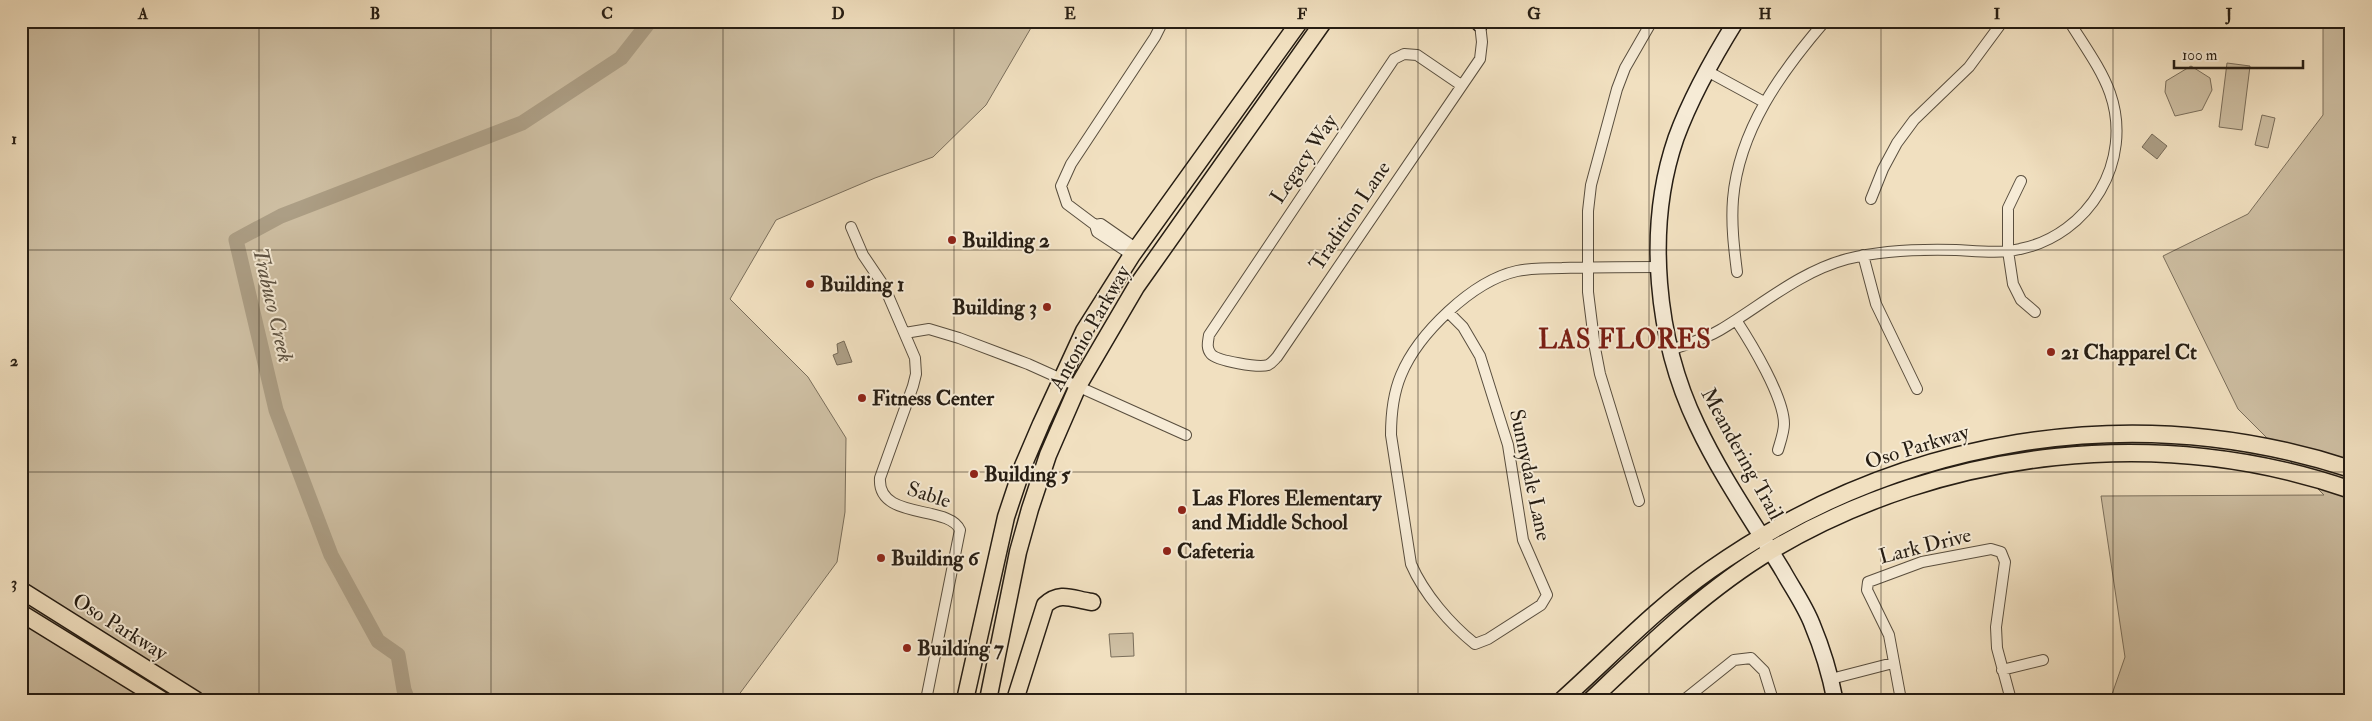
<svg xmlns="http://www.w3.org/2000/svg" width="2372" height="721" viewBox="0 0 2372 721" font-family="'IM FELL Double Pica',serif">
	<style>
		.green { fill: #cebfa3; stroke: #7a6e5b }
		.water { fill: #ac9e85; stroke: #766a57 }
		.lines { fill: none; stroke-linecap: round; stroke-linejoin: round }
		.river { stroke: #ac9e85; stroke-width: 15 }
		.street-casing { stroke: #594e3e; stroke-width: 12 }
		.secondary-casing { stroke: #261d13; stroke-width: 18 }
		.primary-casing { stroke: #261d13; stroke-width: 19 }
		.street { stroke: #f6ebd6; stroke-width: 10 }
		.secondary { stroke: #f6ebd6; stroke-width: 15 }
		.primary { stroke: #f1e0c0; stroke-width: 16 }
		.grid { fill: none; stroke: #261d13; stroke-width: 1; stroke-opacity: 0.55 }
		.poi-dot { fill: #8f2418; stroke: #f6ebd6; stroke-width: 2 }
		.labels { text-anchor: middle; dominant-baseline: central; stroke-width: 4; stroke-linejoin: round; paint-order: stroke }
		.street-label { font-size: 21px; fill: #261d13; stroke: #f6ebd6 }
		.poi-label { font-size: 21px; font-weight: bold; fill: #261d13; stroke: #f6ebd6; text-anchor: start }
		.water-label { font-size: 22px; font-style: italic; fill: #5c5141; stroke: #f6ebd6 }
		.district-label { font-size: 26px; font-weight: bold; letter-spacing: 1px; fill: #7a1f14; stroke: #f6ebd6 }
		.neatline { fill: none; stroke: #261d13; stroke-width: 2 }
		.grid-label { font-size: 16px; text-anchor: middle; font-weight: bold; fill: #261d13 }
	</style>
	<rect width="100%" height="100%" fill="#f1e0c0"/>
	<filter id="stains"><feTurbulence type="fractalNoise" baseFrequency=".004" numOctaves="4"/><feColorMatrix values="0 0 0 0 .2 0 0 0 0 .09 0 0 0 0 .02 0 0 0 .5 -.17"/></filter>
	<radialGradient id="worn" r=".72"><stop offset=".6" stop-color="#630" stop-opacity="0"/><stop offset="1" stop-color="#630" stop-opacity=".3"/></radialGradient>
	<path class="green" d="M21 21H1035L986 105 933 157 875 178 776 220 730 299 808 377 846 438 845 512 837 562 735 700H21Z
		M2323 21H2351V700H2110L2125 657 2101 496 2324 495 2238 409 2163 256 2248 214 2323 115Z
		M2227 63 2250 66 2242 130 2219 127Z
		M2191 66 2210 78 2212 90 2202 110 2175 116 2165 92 2166 81Z
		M2262 115 2275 118 2268 148 2255 145Z
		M1133 633 1134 656 1111 657 1109 634Z"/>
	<path class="water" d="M2152 134 2167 146 2157 159 2142 147Z
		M844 341 852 362 837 365 833 355 838 353 837 344Z"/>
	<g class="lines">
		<path class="river" d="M408 700 404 690 398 655 378 641 331 555 276 410 236 240 281 216 522 123 621 58 650 21"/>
		<defs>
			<path id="street" d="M1707 71 1764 102
				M1461 85 1417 55 1404 54 1394 59 1209 335C1208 342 1206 348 1211 354 1217 361 1259 368 1268 365 1272 363 1274 360 1277 357L1480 59 1482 42 1480 24
				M2021 181 2008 208V251L2013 284 2021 300 2035 312
				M1871 199 1883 169 1897 143 1914 120 1969 67 2003 21
				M1095 225 1101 224 1137 249
				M851 227 863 255 884 286 915 358 916 374 913 386 880 478C877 521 949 504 960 530L926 700
				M1132 255 1097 232 1095 225 1067 204 1061 186 1071 164 1155 37 1163 21
				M1863 255 1876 304 1917 389
				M1737 272C1734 248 1731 224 1733 199 1739 130 1781 72 1825 21
				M1449 313 1463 327 1480 356 1508 445 1523 540 1547 595 1541 605 1488 639 1475 644C1450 624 1424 594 1411 564L1391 435C1391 415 1393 394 1401 375 1418 334 1472 281 1517 271 1532 268 1547 268 1562 268 1594 267 1626 267 1658 267
				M1736 320C1751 343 1784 397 1784 424 1784 432 1780 443 1778 450
				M905 333 929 329 959 338 1028 364 1186 435
				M1671 350C1687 344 1705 339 1720 330 1762 305 1799 272 1847 259 1883 250 1920 249 1956 250 1977 251 1999 254 2020 249 2089 235 2134 161 2110 93 2101 68 2083 44 2069 21
				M1639 501 1600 374 1595 348 1588 292V211L1591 185 1617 89 1625 68 1652 21
				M2002 670 2043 660
				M1831 679 1893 663
				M1684 700 1734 660 1751 658 1764 671 1773 700
				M1901 700 1889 635 1867 590 1868 582 1922 562 1991 549 2001 552 2005 562 1996 627 1997 648 2011 700"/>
			<path id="secondary" d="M1477 21 1480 24
				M1736 21C1713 58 1691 97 1676 138 1645 228 1656 340 1697 425 1721 476 1754 523 1783 571 1793 589 1805 606 1812 624 1822 648 1830 674 1835 700"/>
			<path id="primary" d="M21 590 196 700
				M21 613 162 700
				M965 700 1006 517 1023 466 1041 424 1084 331 1132 255 1300 21
				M988 700 1018 552 1030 509 1048 455 1078 386 1136 287 1324 21
				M1015 700 1045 605C1061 590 1074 600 1092 602
				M1562 700C1611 656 1656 608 1710 570 1898 438 2130 397 2351 469
				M1591 700C1648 646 1705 590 1772 550 1944 448 2162 424 2351 490"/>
		</defs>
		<use href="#street" class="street-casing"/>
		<use href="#secondary" class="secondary-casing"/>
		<use href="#primary" class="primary-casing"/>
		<use href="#street" class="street"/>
		<use href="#secondary" class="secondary"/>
		<use href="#primary" class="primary"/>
	</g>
	<path class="grid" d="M259 21V700M491 21V700M723 21V700M954 21V700M1186 21V700M1418 21V700M1649 21V700M1881 21V700M2113 21V700M21 250H2351M21 472H2351"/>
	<g class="poi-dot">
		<circle cx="952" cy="240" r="5"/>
		<circle cx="810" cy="284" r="5"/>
		<circle cx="1047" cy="307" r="5"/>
		<circle cx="2051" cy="352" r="5"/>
		<circle cx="862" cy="398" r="5"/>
		<circle cx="974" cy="474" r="5"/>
		<circle cx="1182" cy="510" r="5"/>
		<circle cx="1167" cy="551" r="5"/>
		<circle cx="881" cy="558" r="5"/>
		<circle cx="907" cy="648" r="5"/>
	</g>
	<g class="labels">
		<g class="street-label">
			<text transform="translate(1304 159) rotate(-56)">Legacy Way</text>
			<text transform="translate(1350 216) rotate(-56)">Tradition Lane</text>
			<text transform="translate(1090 328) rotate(-60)">Antonio Parkway</text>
			<text transform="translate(1917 447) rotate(-17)">Oso Parkway</text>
			<text transform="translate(1742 454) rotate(61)">Meandering Trail</text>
			<text transform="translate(1530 475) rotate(78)">Sunnydale Lane</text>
			<text transform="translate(929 495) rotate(18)">Sable</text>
			<text transform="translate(1925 546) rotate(-14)">Lark Drive</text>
			<text transform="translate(120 627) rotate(32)">Oso Parkway</text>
		</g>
		<g class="poi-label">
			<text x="962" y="240">Building 2</text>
			<text x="820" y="284">Building 1</text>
			<text x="1037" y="307" text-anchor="end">Building 3</text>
			<text x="2061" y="352">21 Chapparel Ct</text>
			<text x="872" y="398">Fitness Center</text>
			<text x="984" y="474">Building 5</text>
			<text x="1192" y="498">Las Flores Elementary<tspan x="1192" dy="24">and Middle School</tspan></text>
			<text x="1177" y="551">Cafeteria</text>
			<text x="891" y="558">Building 6</text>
			<text x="917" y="648">Building 7</text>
		</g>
		<g class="water-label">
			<text transform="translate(273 305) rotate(77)">Trabuco Creek</text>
		</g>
		<g class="district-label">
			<text x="1625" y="340">LAS FLORES</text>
		</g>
	</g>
	<rect width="2372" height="721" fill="none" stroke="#f1e0c0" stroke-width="55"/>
	<path d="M2174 60v8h129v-8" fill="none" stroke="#261d13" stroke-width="2.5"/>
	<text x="2182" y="60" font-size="15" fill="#261d13" stroke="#f6ebd6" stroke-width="4" paint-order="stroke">100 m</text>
	<rect x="28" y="28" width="2316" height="666" class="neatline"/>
	<g class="grid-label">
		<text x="143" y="19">A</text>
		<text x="375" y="19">B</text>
		<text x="607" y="19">C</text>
		<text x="838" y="19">D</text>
		<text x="1070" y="19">E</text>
		<text x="1302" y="19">F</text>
		<text x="1534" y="19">G</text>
		<text x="1765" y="19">H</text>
		<text x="1997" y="19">I</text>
		<text x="2229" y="19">J</text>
		<text x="14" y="144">1</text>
		<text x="14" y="366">2</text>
		<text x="14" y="588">3</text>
	</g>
	<rect width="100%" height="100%" filter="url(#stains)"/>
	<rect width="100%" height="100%" fill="url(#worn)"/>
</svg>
